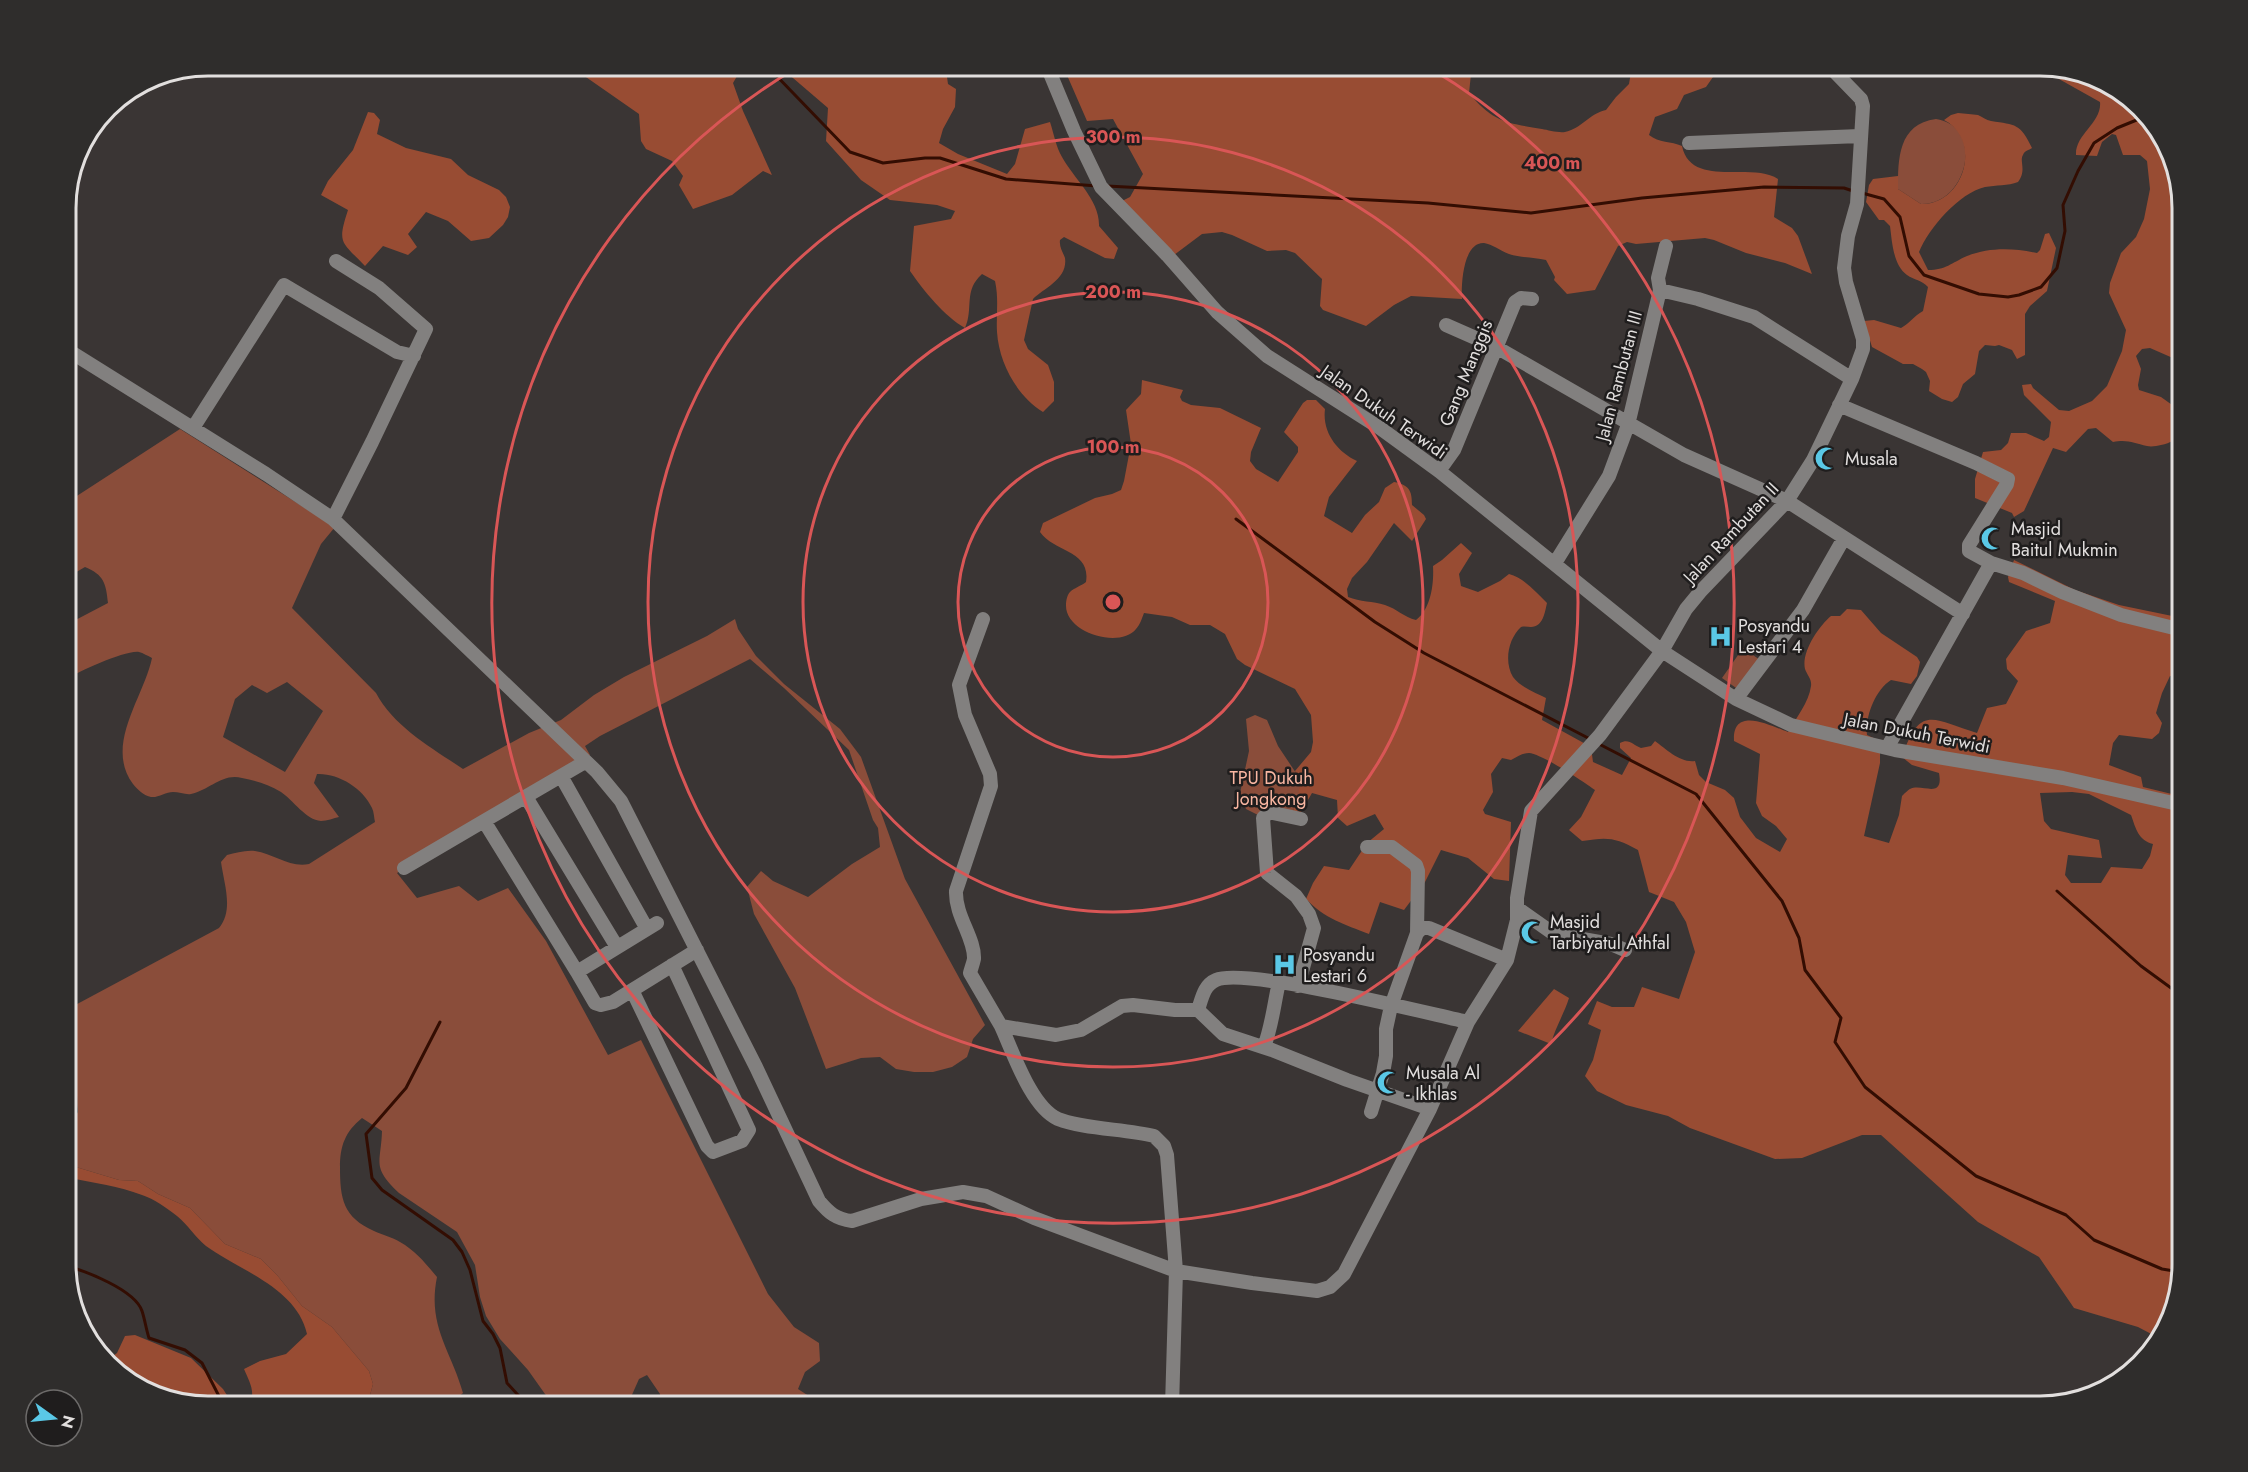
<svg xmlns="http://www.w3.org/2000/svg" width="2248" height="1472" viewBox="0 0 2248 1472" font-family="Jost,sans-serif">
	<style>
		.green { fill: #8a4d3a; fill-rule: evenodd }
		.forest { fill: #984c33; fill-rule: evenodd }
		.lines { fill: none; stroke-linecap: round; stroke-linejoin: round }
		.stream { stroke: #330d02; stroke-width: 3 }
		.minor { stroke: #82807f; stroke-width: 14 }
		.ring { fill: none; stroke: #d95656; stroke-width: 3 }
		.labels { text-anchor: middle; dominant-baseline: central; stroke-width: 5; stroke-linejoin: round; paint-order: stroke }
		.street-label { font-size: 18px; fill: #e2dfde; stroke: #1f1d1d }
		.poi-label { font-size: 18px; fill: #e2dfde; stroke: #1f1d1d; text-anchor: start }
		.park-label { font-size: 18px; fill: #fab7a2; stroke: #1f1d1d }
		.rim { fill: none; stroke: #e2dfde; stroke-width: 3 }
		.centre { fill: #d95656; stroke: #1f1d1d; stroke-width: 3 }
		.ring-label { font-size: 18px; text-anchor: middle; font-weight: bold; fill: #d95656; stroke: #1f1d1d; stroke-width: 5; stroke-linejoin: round; paint-order: stroke }
	</style>
	<rect width="100%" height="100%" fill="#3a3534"/>
	<path class="green" d="M1936 119C1985 126 1968 205 1921 204L1898 189C1898 159 1898 124 1936 119Z
		M180 429 335 527 321 544 292 608 376 693C394 727 432 748 463 769L529 733 561 720 594 695 624 677 707 636 735 619 738 629 756 656 784 684 840 729 861 757 905 879 985 1025 973 1039 967 1057 952 1067 933 1072H914L896 1069 880 1057 861 1058 826 1069 795 988 754 914 747 887 761 871 773 881 808 897 852 864 880 847 878 828 873 820 849 750 784 688 750 659 600 736 585 746 590 755 559 770 397 873 417 898 459 886 478 901 508 888 546 941 608 1055 641 1040 768 1294 794 1327 819 1343 820 1361 805 1372 798 1389 815 1400 819 1406H661L660 1394 647 1375 639 1379 627 1406H557L545 1394 528 1370 500 1339 486 1316 480 1297 475 1265 457 1232 399 1193C371 1166 381 1164 382 1131L362 1118C345 1132 340 1146 340 1167 340 1199 343 1217 374 1231 383 1235 392 1237 400 1242 416 1251 426 1264 437 1277 427 1326 451 1350 463 1393L451 1403 440 1406H367L373 1384 369 1371 332 1327 302 1306 277 1275 261 1259 225 1244 190 1208 158 1194 138 1181 119 1180 66 1164V1131L78 1112 77 1096 66 1069V1010L219 928C234 910 224 884 221 862L227 855C236 853 245 850 255 851 274 854 290 868 309 864L375 822C374 818 374 812 372 808 363 788 338 773 317 774L314 783 339 817C334 818 327 821 321 821 306 820 293 800 281 792 268 784 256 781 242 778 222 773 210 790 191 794 186 795 179 792 173 792 166 792 158 798 151 797 144 796 137 789 133 784 104 745 144 697 152 658 148 656 143 653 139 652 125 650 79 672 66 679V625L108 603C106 583 104 575 85 567L66 578V503ZM287 682 323 711 285 772 223 737 235 699 252 685 267 693Z
		M1743 648 1760 660 1739 690 1722 678Z
		M1255 715 1267 720 1278 746 1300 779 1299 795 1293 811 1260 816 1246 809 1240 793 1249 751 1246 719Z"/>
	<path class="forest" d="M574 66H743L733 83 743 111 772 175 763 171 732 195 693 209 679 185 683 176 672 161 646 149 641 141 639 114 583 75 577 74Z
		M779 66H949L946 70 948 84 956 89 955 107 943 129 939 143 958 154 1007 174 1015 164 1025 129 1050 122C1054 134 1056 147 1062 157 1074 179 1100 200 1099 226L1118 248 1114 259 1105 258 1064 237 1060 240C1059 247 1063 252 1065 258 1068 279 1044 288 1033 299L1024 340 1028 349 1048 365 1054 382V401L1043 412C1017 396 999 363 997 332 996 315 999 299 995 281L982 274C963 291 974 308 965 328 944 316 924 291 910 271L914 226 951 219 955 211 937 205 890 200 861 180 826 141 828 108Z
		M1063 66H1469L1471 74 1469 93C1493 122 1506 123 1542 129 1548 130 1558 133 1565 132 1581 129 1590 113 1606 110L1616 97 1629 84 1632 66C1664 66 1682 65 1713 77L1706 87 1684 95 1677 109 1655 117 1649 135C1659 143 1671 141 1682 146 1691 189 1752 161 1778 179L1774 217 1792 228 1798 236 1812 274 1785 263 1746 253 1714 240 1705 238 1636 244 1627 242 1618 246 1595 290 1567 294 1554 280 1555 277 1546 260C1534 257 1521 258 1509 254 1501 251 1492 244 1484 243 1463 242 1461 285 1462 299L1411 296 1394 305 1366 326 1323 310 1320 306 1322 279 1295 253 1286 250 1267 251 1232 235 1222 232 1202 234 1174 255 1118 203 1130 197 1143 174 1113 119 1087 121Z
		M2012 66H2040L2118 90 2163 138 2182 208V362L2150 348 2142 349 2136 356 2141 369 2138 385 2139 390 2161 397 2182 412C2182 431 2181 441 2161 445 2157 446 2151 447 2147 446 2134 443 2127 439 2113 442L2096 428 2088 429 2066 452 2053 448 2024 511 2014 517 2012 513 1975 498V479L1983 452 2001 450 2008 443 2011 433H2026L2044 441 2049 437 2051 422 2024 395 2022 385 2031 384 2033 388 2059 410 2069 411 2092 401 2107 386 2122 351 2126 330 2109 293 2110 283 2121 253 2136 237 2144 219 2150 189 2147 161 2140 155H2123L2116 135 2112 134 2102 142 2097 156 2076 155C2075 134 2102 123 2100 102L2050 74 2022 77Z
		M368 112 374 113 380 120 377 134 406 148 451 159 468 175 499 190 506 197 510 207 508 217 503 225 489 238 471 241 448 221 426 212 408 234 417 247 408 255 383 246 365 266C341 241 337 244 348 210L321 195 328 181 353 150Z
		M1958 113C1965 114 1972 114 1978 115 1983 117 1986 120 1991 121 2016 125 2020 123 2032 148 2029 150 2024 151 2023 155 2019 161 2027 170 2018 182 2008 186 1996 185 1985 187 1959 193 1929 228 1919 252L1928 270C1946 270 1951 263 1967 256 1990 247 2013 248 2037 253L2040 250 2045 234 2049 233 2056 248 2047 291 2030 306 2025 314V355L2017 359 2012 350 1999 345 1995 346 1985 345 1979 351 1975 374 1963 384 1958 397 1952 402 1942 399 1929 391 1930 381 1926 372 1922 369 1913 364H1903L1872 347 1864 321 1874 320 1901 328C1910 323 1914 316 1923 311L1928 287C1922 280 1914 280 1907 275 1893 265 1892 241 1890 226L1884 220H1879L1866 202 1869 185 1873 179 1898 176V189L1921 204C1964 205 1983 140 1944 120L1951 115Z
		M1142 380 1183 390 1180 397 1182 401 1191 405 1220 408 1261 428 1251 452 1250 461 1256 469 1278 482 1298 452V447L1284 432 1303 403 1307 400H1316L1325 409C1322 432 1337 452 1357 461L1329 497 1324 516 1352 533 1365 515 1379 502 1385 488 1394 482C1409 485 1412 490 1412 505L1424 515 1426 519 1412 541 1394 523 1367 562 1352 578 1347 589 1348 597C1360 602 1373 601 1385 605 1397 609 1404 617 1416 620 1431 609 1434 584 1433 566L1442 560 1461 543 1472 553 1459 574 1461 586 1478 592 1500 581 1509 574C1524 578 1536 592 1547 603 1545 612 1543 627 1531 627 1528 627 1525 626 1521 627 1508 639 1504 662 1513 677 1520 687 1536 693 1546 698L1542 720 1591 747 1593 762 1622 775 1631 758 1620 748V743C1629 738 1633 745 1641 748L1651 746 1655 741C1666 749 1680 763 1695 761L1699 775 1706 782 1725 790 1734 798 1740 817 1756 838 1780 852 1787 839 1776 826 1762 816 1756 803 1760 754 1734 741C1732 705 1771 726 1788 732 1796 718 1809 702 1811 686 1812 679 1807 675 1805 669 1801 652 1819 626 1831 616H1840L1847 609 1861 610 1881 633 1917 657 1920 662 1917 676 1911 684 1891 680C1875 690 1865 717 1867 735L1880 741V763L1864 836 1889 843 1899 815 1902 796C1903 795 1909 789 1910 789 1922 783 1944 800 1939 773L1912 765 1902 757C1920 704 1932 719 1977 733L1987 708 2006 704 2018 681 2007 669 2006 659 2026 631 2050 623 2055 601 2009 582 2008 577 2014 560 2075 590 2119 605 2182 618V678L2170 676 2162 693 2156 713 2162 723 2159 733 2152 739 2119 735 2113 743 2109 765 2141 777 2143 787 2180 796 2182 790V1264L2159 1338 2138 1327 2074 1308 2039 1257 1978 1222 1881 1135H1862L1802 1158 1775 1159 1690 1128 1668 1116 1626 1105 1597 1091 1585 1076 1593 1060 1601 1030 1588 1024 1597 1001 1612 1007H1634L1642 987 1679 999 1695 952 1686 922 1674 902 1649 892 1638 850C1615 837 1607 837 1582 841L1569 830 1581 817 1595 790C1584 782 1542 754 1529 753 1522 753 1517 757 1511 760L1502 758 1491 774 1493 792 1483 810 1485 814 1511 822 1509 881 1494 879 1468 858 1441 850 1425 882 1404 910 1380 902 1369 934C1344 924 1325 919 1306 899L1313 883 1324 866 1349 870 1367 843 1384 829 1375 814 1347 826 1338 818 1337 800 1312 793 1301 812 1293 811C1298 797 1303 785 1295 771L1311 752 1313 742 1311 715 1295 689 1245 665 1237 659 1225 634 1210 625H1190L1172 617 1144 613C1142 618 1140 625 1136 629 1120 649 1065 633 1066 605 1066 601 1067 595 1070 592 1074 588 1081 586 1086 582 1091 550 1055 553 1040 532L1043 523 1095 498 1112 494 1121 490 1124 481 1131 444 1126 410 1141 394ZM2072 792 2089 794 2131 815C2136 829 2138 840 2153 844L2150 856 2142 869 2111 867 2101 883H2071L2065 875 2068 855 2102 858 2099 840 2051 829 2044 821 2040 793Z
		M1554 989 1569 998C1564 1014 1555 1028 1551 1044L1518 1031Z
		M66 1069C78 1088 84 1113 66 1131Z
		M66 1164 119 1180 138 1181 158 1194 190 1208 225 1244 261 1259 277 1275 302 1306 332 1327 369 1371 373 1384 367 1406H249C256 1392 250 1383 244 1369L260 1361 286 1354 307 1334C297 1288 239 1270 206 1246 195 1237 188 1225 177 1216 167 1208 154 1199 142 1195 119 1186 94 1183 70 1178L66 1176Z
		M135 1335 191 1358 223 1389 234 1406H208L130 1382 108 1360 117 1353 125 1336Z"/>
	<g class="lines">
		<path class="stream" d="M767 66 850 152 883 163 925 158H940L1006 179 1097 186
			M1107 186 1428 203 1531 213 1642 198 1764 187 1844 188 1853 191
			M1862 193 1884 199 1900 217 1909 256 1924 275 1979 294 2008 297 2019 295 2041 287 2057 268 2065 231 2063 205 2078 171 2094 143 2117 128 2144 117
			M1236 519 1375 622 1424 653 1590 739
			M1599 744 1696 794 1782 901 1799 938 1805 970 1841 1018 1835 1042 1865 1087 1976 1176 2066 1215 2094 1240 2162 1269 2180 1272
			M2057 891 2141 966 2182 996
			M440 1022 406 1088 366 1134 372 1178 382 1190 453 1240 462 1252 470 1270 483 1321 493 1334 500 1348 507 1383 528 1406
			M66 1090 69 1098 66 1117
			M66 1266C86 1271 135 1290 142 1311 145 1320 146 1329 149 1338L185 1350 202 1363 224 1406"/>
		<path class="minor" d="M1047 66 1074 131 1101 187 1167 255 1217 312 1267 356 1380 428 1439 471 1662 651 1736 699 1791 725 1895 750 2063 778 2182 805
			M1689 143 1860 136
			M1660 290 1698 299 1754 317 1852 379
			M1446 325 1496 347 1684 455 1787 501 1963 614
			M66 349 266 474 333 519 597 772 621 801 756 1067 819 1201C829 1213 836 1219 852 1221L921 1199 963 1192 986 1196 1034 1218 1176 1271 1252 1283 1317 1291 1330 1287 1344 1274 1430 1109 1468 1022 1507 960 1517 920V898L1531 811 1600 735 1662 651 1686 609 1700 592 1787 501 1813 460 1852 379 1863 349V339L1846 282 1844 268 1848 236 1857 204 1863 106 1861 99 1829 66
			M1839 405 1976 463 2008 479 2007 484 1969 545V551L1991 563 2023 573 2062 592 2121 615 2182 630
			M193 428 284 285 397 352 414 356
			M1439 471 1454 450 1515 302 1521 298 1532 299
			M333 519 372 442 426 329 379 288 336 261
			M1555 563 1609 476 1628 425 1660 290 1658 278 1666 246
			M983 619 959 685 965 715 990 774 991 786 956 891C955 916 975 938 974 959 973 964 971 969 970 973L1001 1026 1056 1035 1081 1030 1122 1006 1133 1005 1175 1010H1198L1223 1034 1272 1050 1347 1080 1430 1109
			M1736 699 1803 610 1844 538
			M1887 748 1991 563
			M585 762 484 821 577 972 657 923
			M561 776 647 929
			M526 797 617 947
			M1367 847H1392L1416 865 1418 871 1417 933 1391 1006 1386 1029V1056L1383 1073 1371 1112
			M404 868 484 821
			M1517 908 1554 934 1611 944 1625 950
			M1417 933 1422 928H1429L1507 960
			M577 972 595 1003 601 1005 613 1002 697 950
			M1298 986 1314 928 1309 914 1296 896 1267 873 1263 818 1269 812 1301 819
			M632 990 707 1146 713 1152 742 1141 749 1130 672 965
			M1198 1010C1202 998 1204 985 1216 980 1246 967 1426 1013 1468 1022
			M1001 1026C1013 1052 1031 1107 1058 1119 1083 1129 1127 1129 1154 1136L1164 1146 1167 1155 1176 1271 1172 1406
			M1264 1047C1272 1026 1274 1004 1279 982"/>
	</g>
	<g class="ring">
		<circle cx="1113" cy="602" r="155"/>
		<circle cx="1113" cy="602" r="310"/>
		<circle cx="1113" cy="602" r="465"/>
		<path d="M1428 67A621 621 0 1 1 798 67"/>
	</g>
	<defs>
		<symbol id="mosque-bare" viewBox="-9 -9 18 18"><path d="M3.5-4.9A6 6 0 1 0 3.5 4.9A5 5 0 1 1 3.5-4.9Z" fill="#5ac8e6" stroke="#1f1d1d" stroke-width="2.5" paint-order="stroke"/></symbol>
		<symbol id="hospital-bare" viewBox="-9 -9 18 18"><path d="M-5-5h3v3.5h4V-5h3V5h-3V1.5h-4V5h-3Z" fill="#5ac8e6" stroke="#1f1d1d" stroke-width="2.5" paint-order="stroke"/></symbol>
	</defs>
	<g fill-rule="evenodd">
		<use href="#mosque-bare" x="1810" y="442" width="33" height="33"/>
		<use href="#mosque-bare" x="1976" y="522" width="33" height="33"/>
		<use href="#hospital-bare" x="1704" y="620" width="33" height="33"/>
		<use href="#mosque-bare" x="1516" y="916" width="33" height="33"/>
		<use href="#hospital-bare" x="1268" y="948" width="33" height="33"/>
		<use href="#mosque-bare" x="1372" y="1066" width="33" height="33"/>
	</g>
	<g class="labels">
		<g class="street-label">
			<text transform="translate(1466 373) rotate(-68)">Gang Manggis</text>
			<text transform="translate(1619 376) rotate(-75)">Jalan Rambutan III</text>
			<text transform="translate(1384 412) rotate(35)">Jalan Dukuh Terwidi</text>
			<text transform="translate(1731 533) rotate(-47)">Jalan Rambutan II</text>
			<text transform="translate(1917 733) rotate(11)">Jalan Dukuh Terwidi</text>
		</g>
		<g class="poi-label">
			<text x="1845" y="459">Musala</text>
			<text x="2011" y="529">Masjid<tspan x="2011" dy="21">Baitul Mukmin</tspan></text>
			<text x="1738" y="626">Posyandu<tspan x="1738" dy="21">Lestari 4</tspan></text>
			<text x="1550" y="922">Masjid<tspan x="1550" dy="21">Tarbiyatul Athfal</tspan></text>
			<text x="1303" y="955">Posyandu<tspan x="1303" dy="21">Lestari 6</tspan></text>
			<text x="1406" y="1073">Musala Al<tspan x="1406" dy="21">- Ikhlas</tspan></text>
		</g>
		<g class="park-label">
			<text x="1271" y="778">TPU Dukuh<tspan x="1271" dy="21">Jongkong</tspan></text>
		</g>
	</g>
	<path d="M0 0H2248V1472H0ZM208 76H2040A132 132 0 0 1 2172 208V1264A132 132 0 0 1 2040 1396H208A132 132 0 0 1 76 1264V208A132 132 0 0 1 208 76Z" fill="#2f2d2c" fill-rule="evenodd"/>
	<path class="rim" d="M208 76H2040A132 132 0 0 1 2172 208V1264A132 132 0 0 1 2040 1396H208A132 132 0 0 1 76 1264V208A132 132 0 0 1 208 76Z"/>
	<circle cx="1113" cy="602" r="9" class="centre"/>
	<g class="ring-label">
		<text x="1113" y="143">300 m</text>
		<text x="1552" y="169">400 m</text>
		<text x="1113" y="298">200 m</text>
		<text x="1113" y="453">100 m</text>
	</g>
	<g transform="translate(54 1418) rotate(105)"><circle r="28" fill="#1f1d1d" stroke="#6d6b6a" stroke-width="1.5"/>
	<path d="M0-4.5L10 22L0 15L-10 22Z" fill="#5ac8e6"/>
	<text y="-9" font-size="16" font-weight="bold" text-anchor="middle" fill="#e2dfde">N</text>
	</g>
</svg>
